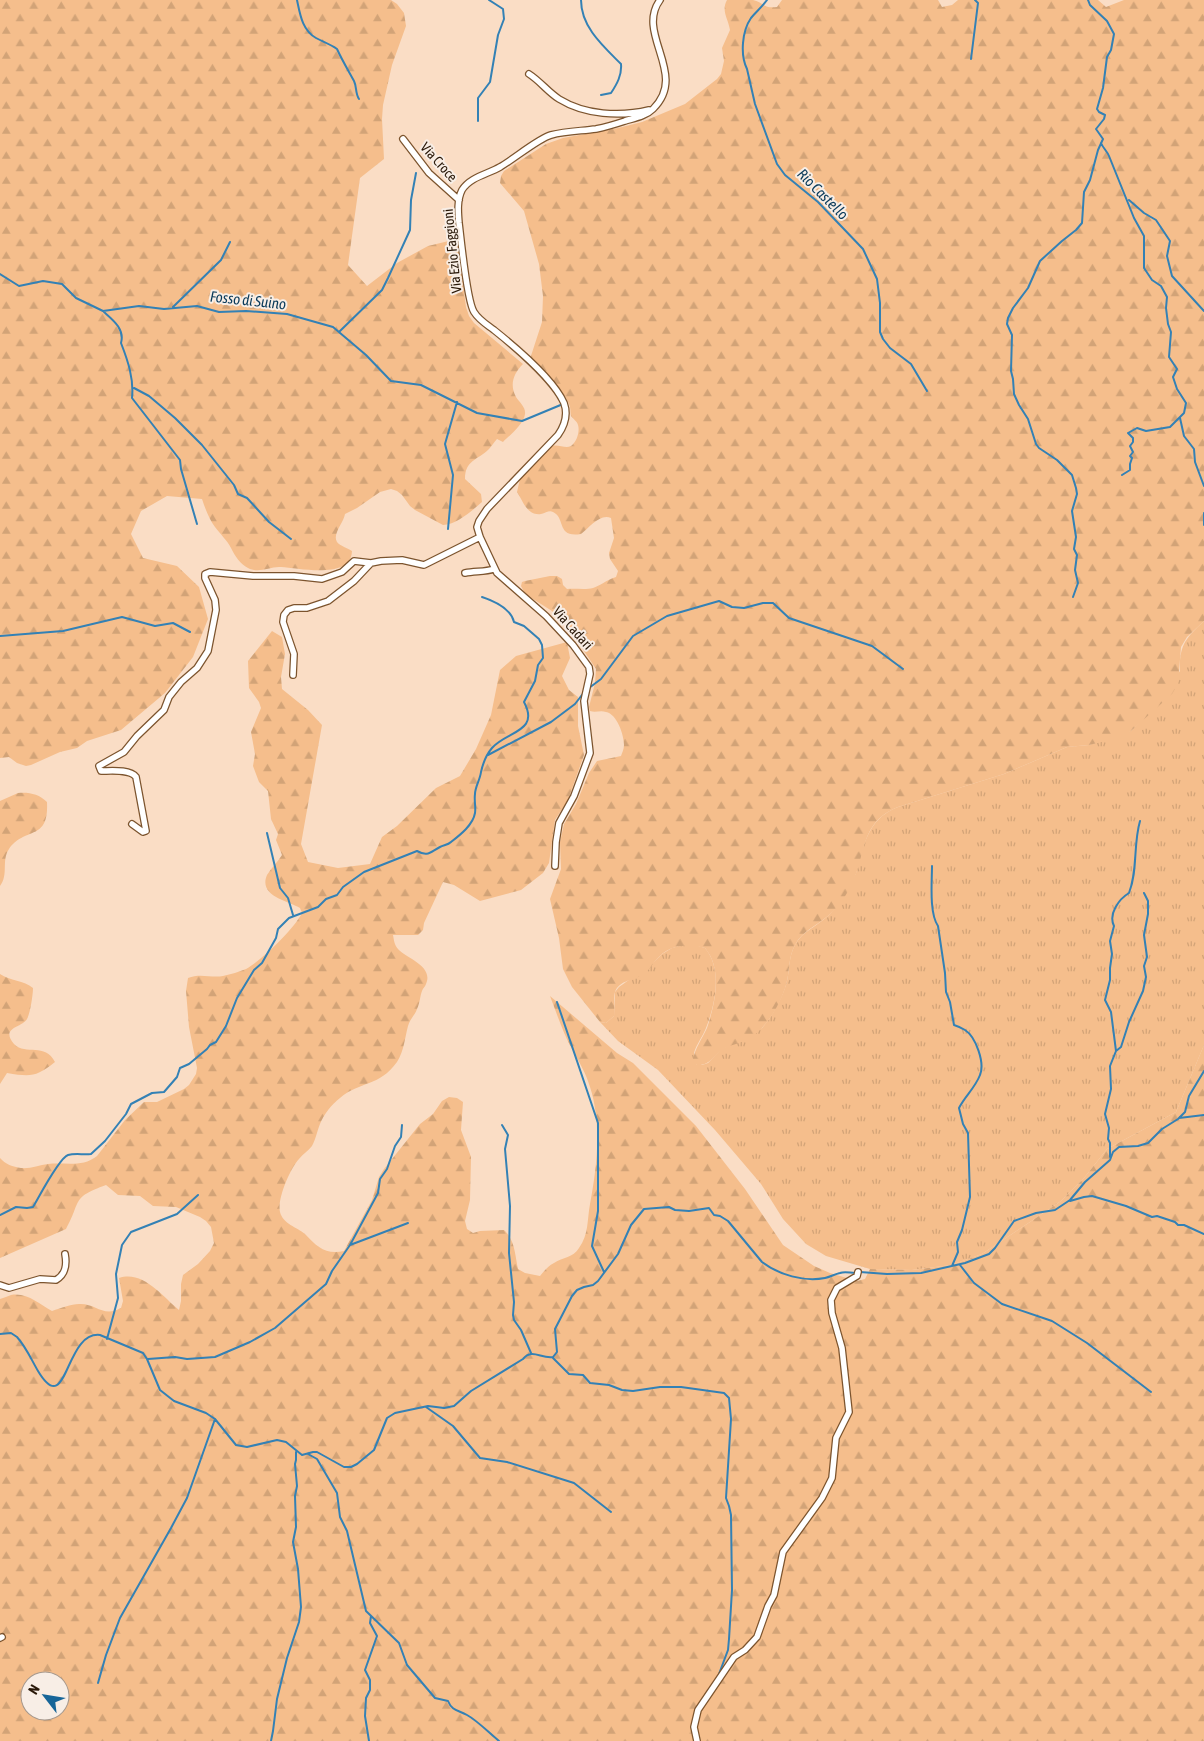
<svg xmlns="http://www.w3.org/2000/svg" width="1204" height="1741" viewBox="0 0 1204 1741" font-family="'Asap Condensed',sans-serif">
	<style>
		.grass { fill: url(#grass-tufts) }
		.forest { fill: url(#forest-firs); fill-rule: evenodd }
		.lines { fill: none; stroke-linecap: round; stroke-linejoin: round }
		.stream { stroke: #3381b5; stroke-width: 2 }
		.street-casing { stroke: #7c542e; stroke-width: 8 }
		.street { stroke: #fff; stroke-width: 5.5 }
		.labels { text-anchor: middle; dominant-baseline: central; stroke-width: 4; stroke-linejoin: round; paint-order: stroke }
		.street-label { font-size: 14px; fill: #281707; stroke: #f8eee6 }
		.water-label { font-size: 15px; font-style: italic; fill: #083959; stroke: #f8eee6 }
	</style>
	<defs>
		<pattern id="grass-tufts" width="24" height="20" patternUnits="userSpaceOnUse" patternTransform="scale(1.25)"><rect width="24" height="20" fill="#f5be8c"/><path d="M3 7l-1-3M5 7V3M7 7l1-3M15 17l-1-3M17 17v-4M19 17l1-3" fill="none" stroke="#d2a377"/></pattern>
		<pattern id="forest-firs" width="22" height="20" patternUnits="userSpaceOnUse" patternTransform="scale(1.25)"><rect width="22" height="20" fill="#f5be8c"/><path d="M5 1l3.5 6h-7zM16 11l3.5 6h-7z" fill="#d2a377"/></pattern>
	</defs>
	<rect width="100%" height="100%" fill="#faddc5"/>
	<path class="grass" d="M1204 621V1045L1176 1112 1107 1149 1084 1178 1061 1201 1030 1222 982 1254 951 1265 912 1270 870 1269 826 1256 806 1244 783 1219 761 1184 715 1130 658 1070 618 1041 600 1022 606 1023 614 1016 615 992 619 987 654 962 662 954 672 948 683 945H695L705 948C723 969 715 1005 706 1028 703 1036 696 1045 694 1053 694 1056 696 1062 697 1065H702L708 1063 722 1049 762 1028C772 1017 781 1000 786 985 790 972 788 957 795 945 802 931 818 926 829 915 838 908 848 888 854 877 857 873 857 868 858 863 866 837 872 817 898 807L1004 774 1067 747 1089 745 1131 731 1146 716 1180 671C1179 645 1186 638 1204 621Z"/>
	<path class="forest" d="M0 0H391L397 4 404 13 406 26 392 65 383 105 382 119 384 159 360 178 348 265 367 286 397 263 428 246 457 239 466 307 469 316 474 323 523 364C514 373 509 384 516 397 519 402 526 407 525 414 524 424 510 435 503 442L497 439C494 442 492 446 489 449 478 460 465 460 465 479L481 494 482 502C473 510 456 525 443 525L415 510 410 506 402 495 397 491 391 489 380 492 357 508 345 514C344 522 332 534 337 542 340 546 348 548 352 551 351 580 299 568 281 567 270 566 259 574 248 568 240 564 235 556 231 548 227 540 220 534 215 527 209 519 205 508 202 499L167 496 141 511 131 534 143 558 177 566 199 587 208 619 193 657 165 693 121 730 87 741 77 748 60 752 31 765 26 766 17 763 9 757 0 758Z
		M727 0C735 0 745 0 753 0 763 2 764 9 777 7L782 0H938L942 7 952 5 958 0H1098L1106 7 1124 0H1204V621L1187 637 1181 647 1178 684 1172 694 1131 731 1122 737 1089 745 1067 747 1004 774 898 807C858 823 867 857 850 888 844 898 838 908 829 915 818 925 802 931 795 945 788 957 790 972 786 985 780 1005 767 1027 750 1038 742 1043 733 1044 725 1048 715 1054 710 1066 697 1065L693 1060C695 1048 702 1039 707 1028 715 1004 723 969 705 948 688 943 668 945 656 960 652 964 649 971 644 974 635 980 619 980 615 992 613 999 615 1008 614 1016L606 1023 600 1022 572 987 563 969 559 938 550 899 561 869 560 842 564 824 576 804 589 773 597 761 621 756C622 753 624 749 624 745 624 735 617 714 606 712 600 710 596 713 590 711L589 707 595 683 596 669 580 645 552 611 525 594 521 586 522 582 525 581 550 576H557L562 579 563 585 567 589C575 588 585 590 593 588 600 586 606 580 616 577L618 571 610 559 609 553 614 538 611 518C600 513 589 528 581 534 556 538 566 518 553 512 549 510 546 513 541 514 527 516 523 501 517 492L520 479 552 446C558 444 566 449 571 446 577 442 580 431 578 425 577 421 573 419 571 416 570 412 571 408 569 404 561 385 544 374 529 362L542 322 543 296 539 264 524 211 500 183 501 176 504 171 546 144 563 138 618 128 642 122 685 104 717 79 721 74 724 61 722 48 730 30C728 18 721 11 727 0Z
		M272 631 282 637 285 654 281 677 282 689 308 710 322 725 301 844 308 862 338 868 370 864 382 837 397 826 436 788 460 776 476 749 491 715 500 670 516 656 567 642 570 658 562 676 569 690 578 697V726L584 755 568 800 555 820 549 863 543 873 521 890 480 901 454 885 443 882 424 923 423 930 418 935H393C394 940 394 944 398 949 406 958 434 966 426 984 425 987 423 988 422 991 420 996 420 1003 417 1009 415 1015 410 1019 408 1026 405 1037 404 1051 397 1062 379 1087 360 1081 340 1098 332 1104 324 1114 320 1124 317 1131 316 1139 312 1146 308 1151 303 1154 299 1159 290 1169 277 1199 280 1212 283 1224 297 1227 305 1234 317 1247 326 1255 344 1251L372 1200 379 1177 384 1169 420 1124 433 1114 442 1101 449 1097 457 1098 463 1102 461 1130 471 1157 470 1200 465 1221 467 1229 473 1233 480 1231 504 1230C515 1240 515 1255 518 1269L525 1273 540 1276C544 1271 548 1266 554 1263 563 1257 573 1258 579 1248 589 1234 587 1220 590 1204 597 1167 602 1124 590 1087 586 1073 579 1062 572 1049 563 1033 557 1014 550 996L617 1053 633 1063 696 1126 745 1189 783 1245 814 1266 830 1273 857 1281 865 1279 870 1269 912 1270 951 1265 982 1254 1030 1222 1061 1201 1084 1178 1107 1149 1176 1112 1204 1045V1741H0V1299C4 1298 8 1296 11 1295 27 1292 39 1304 52 1311 61 1308 71 1304 79 1304 96 1303 103 1318 121 1308L123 1301 119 1278C143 1270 162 1296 179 1310L181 1301V1284L183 1275 198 1264 210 1251 214 1243 211 1227 206 1221 200 1217 176 1207 153 1206 140 1196 118 1195 106 1185C70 1198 82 1201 66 1229L0 1258V1158C5 1164 13 1167 21 1168 30 1169 39 1165 48 1164 65 1162 82 1168 97 1156L125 1120 144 1102H157L184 1089 189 1085 196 1074 197 1068 189 1027 186 991 188 978C200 973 211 978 223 976 231 974 239 972 246 969 262 960 294 929 302 913L300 908C288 901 258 896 267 875 271 868 278 862 282 855L276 840 278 834 271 819 268 791 259 782 253 766 255 754 251 732 261 708 259 702 249 688 248 661ZM30 1681H60V1711H30Z
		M18 793C29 792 39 794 47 802 49 842 25 826 9 849 1 861 9 874 0 886V801Z
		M0 974C10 981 24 980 33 988 33 995 30 1014 27 1019 22 1028 0 1027 14 1044 26 1056 45 1042 55 1062 36 1077 31 1077 7 1073L0 1084Z"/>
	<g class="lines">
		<path class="stream" d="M297 0C300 14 302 30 316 38 323 42 330 44 337 49 342 60 348 70 354 81 357 87 355 93 359 99
			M581 0C581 27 603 46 621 64 622 75 617 84 611 93L601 95
			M767 0C762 7 756 12 751 18 742 31 740 55 747 69L755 104 777 164 785 175 818 202 863 249 877 279 880 303V332L883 339 890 348 911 364 927 391
			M971 59 978 3 975 0
			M478 121V98L490 82 498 35 504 19 503 9 489 0
			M1101 143C1103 148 1107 151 1109 156L1134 218 1144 236V268L1152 280 1161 286 1167 297 1166 308 1168 324 1171 332 1169 357 1177 369 1173 377 1177 389 1186 403 1184 413 1170 427 1146 431 1137 428 1128 433 1133 438V442L1130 446 1133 452 1130 456 1132 458 1130 464V470L1122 475
			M1129 200 1144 213 1156 220 1170 241 1167 256 1172 276 1204 311
			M0 274 19 286 43 281 62 284 76 298 103 311 139 306 164 309 197 306 219 312 246 311 287 314 333 327 366 355 391 381 421 385 477 413 522 421 563 404
			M173 307 221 260 230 242
			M104 312C113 320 125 329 121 343 128 361 134 379 132 398L180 460 181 469 197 524
			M340 331 382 290 388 278 410 230 411 200 416 173
			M134 388 149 396 175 418 202 445 234 485 238 494 247 498 269 522 291 539
			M1180 418 1184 436 1194 449 1195 462 1204 486
			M1204 513V525
			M448 529 453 475 445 444 457 402
			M1073 597 1078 583 1075 570 1077 555 1074 549 1076 537 1072 511 1077 494 1076 488 1072 475 1057 460 1039 448 1036 444 1028 419 1019 405 1014 394 1013 379 1011 371 1012 335 1007 324 1008 318 1013 308 1028 288 1040 261 1062 241 1076 230 1082 223 1084 192 1090 180 1098 150 1103 139 1096 129 1104 119 1105 115 1099 112 1097 109 1103 88 1107 57 1111 50 1114 34 1107 21 1090 5 1088 0
			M0 636 63 631 122 617 155 626 173 623 190 632
			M589 688 601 679 633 636 667 616 719 601 732 607 744 608 763 603H773L789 618 872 646 903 669
			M488 755 551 722 575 704 585 691
			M267 833 280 888 288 898 293 915
			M932 866C932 882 929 913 938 926L945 973 946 992 950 1002 954 1025C957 1026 962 1028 965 1030 976 1037 985 1063 980 1075 975 1088 965 1096 959 1108L963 1124 968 1133 970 1197 962 1230 957 1242 958 1252 952 1266
			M557 1002 598 1123V1211L592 1246 604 1272
			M1116 1051 1121 1047 1129 1022 1143 991 1146 977 1144 966 1147 957 1144 935 1148 914V901L1144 893
			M1179 1118 1204 1115
			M502 1125 508 1135 505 1149 510 1206 509 1253 514 1302 513 1315 514 1320 521 1330 531 1353
			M1110 1157V1143L1108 1139 1109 1128 1105 1114 1111 1089 1110 1066 1116 1051 1111 1012 1105 1000 1110 980V968L1112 954 1110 941 1114 926C1108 914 1119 899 1129 893 1138 870 1133 845 1140 821
			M1070 1201 1084 1197 1092 1196 1126 1206 1152 1217 1157 1216 1175 1222 1178 1225H1184L1204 1234
			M0 1215 16 1207 27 1208 33 1207C39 1197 59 1158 68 1155 75 1153 84 1155 91 1154L105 1141 126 1114 131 1104 152 1093 164 1092 177 1077 180 1068 189 1064 207 1049 210 1045 216 1042 226 1026 237 998 254 970 262 963 276 938 278 929 289 918 318 907 326 899 337 895 343 887 364 872 417 851C428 857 430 852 440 847 444 845 448 845 451 842 460 835 473 825 475 813 476 807 474 801 475 794 475 787 480 780 481 772 483 763 486 755 492 748 507 731 540 732 524 702L535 681 538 665 543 658 542 645 539 639 524 626 514 622C511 609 494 601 482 597
			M350 1245 408 1223
			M960 1265 974 1283 1002 1304 1052 1321 1087 1343 1151 1392
			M860 1272 887 1274 921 1273 965 1263 989 1254 995 1248 1014 1221 1036 1213 1055 1210 1070 1200 1085 1182 1110 1160 1113 1152 1119 1147 1138 1146 1148 1143 1162 1129 1178 1119 1185 1112 1189 1096 1204 1071
			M0 1334 11 1333 17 1337C26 1347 31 1359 38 1371 68 1421 64 1331 100 1335L143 1353 147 1359 160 1390 174 1401 206 1413 215 1419 236 1445 247 1447 277 1440 286 1442 302 1455 313 1452H317L344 1467H351L357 1464 374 1450 387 1418 395 1413 428 1406 444 1408 454 1406 471 1391 523 1359C532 1348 541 1359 553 1357L557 1352 555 1329 572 1296 577 1290 584 1287 593 1285 598 1281 618 1254 631 1225 644 1209 669 1207 675 1210 689 1211 709 1208 714 1215 720 1216 728 1221 762 1262C779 1275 804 1282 825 1278 830 1277 835 1274 840 1273 845 1271 850 1273 855 1273
			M107 1339 118 1298 116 1274 122 1245 131 1232 177 1214 198 1195
			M553 1358 569 1374 583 1375 590 1383 609 1385 622 1390 633 1391 660 1387H681L724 1393 729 1398 731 1419 726 1498 729 1506 731 1515 732 1590 729 1639 728 1650 719 1674
			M148 1359 175 1357 187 1359 215 1357 250 1342 275 1328 326 1284 332 1271 350 1245 378 1193 380 1179 387 1169 395 1146 401 1137 402 1125
			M426 1407 453 1426 480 1458 507 1462 574 1483 611 1512
			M308 1454 317 1459 337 1493 340 1517 347 1531 366 1611 399 1643 407 1665 435 1698 448 1701C452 1711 458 1710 467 1715 478 1721 489 1733 499 1741
			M98 1683 106 1655 120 1618 171 1528 187 1498 215 1419
			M271 1741 273 1731 277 1699 287 1658 299 1622 301 1607 298 1569 293 1542 296 1527 295 1496 297 1486 295 1464 296 1460V1452
			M369 1741 365 1716 366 1698 370 1690V1680L365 1670 377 1636 370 1623 371 1616"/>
		<defs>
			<path id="street" d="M529 74C540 81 548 92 559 99 585 115 620 117 649 110
				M403 139 429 173 459 200
				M465 573C475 571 485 572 494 569
				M293 675 294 654 283 622 284 615 288 610 294 608H307L328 601 354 581 371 563 381 561 402 560 424 565 480 537
				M132 824 143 832 146 831 136 777C130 769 111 771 101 771L99 766 124 752 137 736 164 710 169 697 181 682 197 668 208 651 216 610 215 600 205 578V574L210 572 253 576H294L322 579 342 572 354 561 371 563
				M555 866 556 842 559 823 574 796 590 753 584 701 590 674 589 667 573 645 546 616 497 573 480 537 477 527 479 521 487 509 558 435C565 425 568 414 564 403 554 380 514 346 494 330 486 324 479 320 474 312 467 301 461 240 459 223 458 212 457 200 462 190 470 177 488 174 500 167 514 159 539 138 551 135 566 131 582 131 596 129 606 127 616 124 625 121 635 118 646 116 653 109 689 74 635 34 660 0
				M0 1285 9 1288 40 1279 56 1280C66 1274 67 1265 65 1254
				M0 1638 2 1637
				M697 1741 694 1727 698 1710 734 1657 745 1650 757 1637 768 1606 774 1595 783 1552 822 1498 832 1478 836 1438 849 1412 842 1348 832 1313 831 1300 837 1288 857 1276 858 1272"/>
		</defs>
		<use href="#street" class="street-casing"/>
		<use href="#street" class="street"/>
	</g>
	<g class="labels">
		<g class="street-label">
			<text transform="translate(439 162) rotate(48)">Via Croce</text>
			<text transform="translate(452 251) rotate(-96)">Via Ezio Faggioni</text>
			<text transform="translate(573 628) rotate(48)">Via Cadari</text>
		</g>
		<g class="water-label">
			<text transform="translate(823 194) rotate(45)">Rio Castello</text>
			<text transform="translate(248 300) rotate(6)">Fosso di Suino</text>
		</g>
	</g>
	<g transform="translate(45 1696) rotate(301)"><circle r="24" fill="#f8eee6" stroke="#a5988d"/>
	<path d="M0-4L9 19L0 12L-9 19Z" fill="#176598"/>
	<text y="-8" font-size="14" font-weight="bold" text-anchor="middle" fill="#281707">N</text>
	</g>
</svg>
